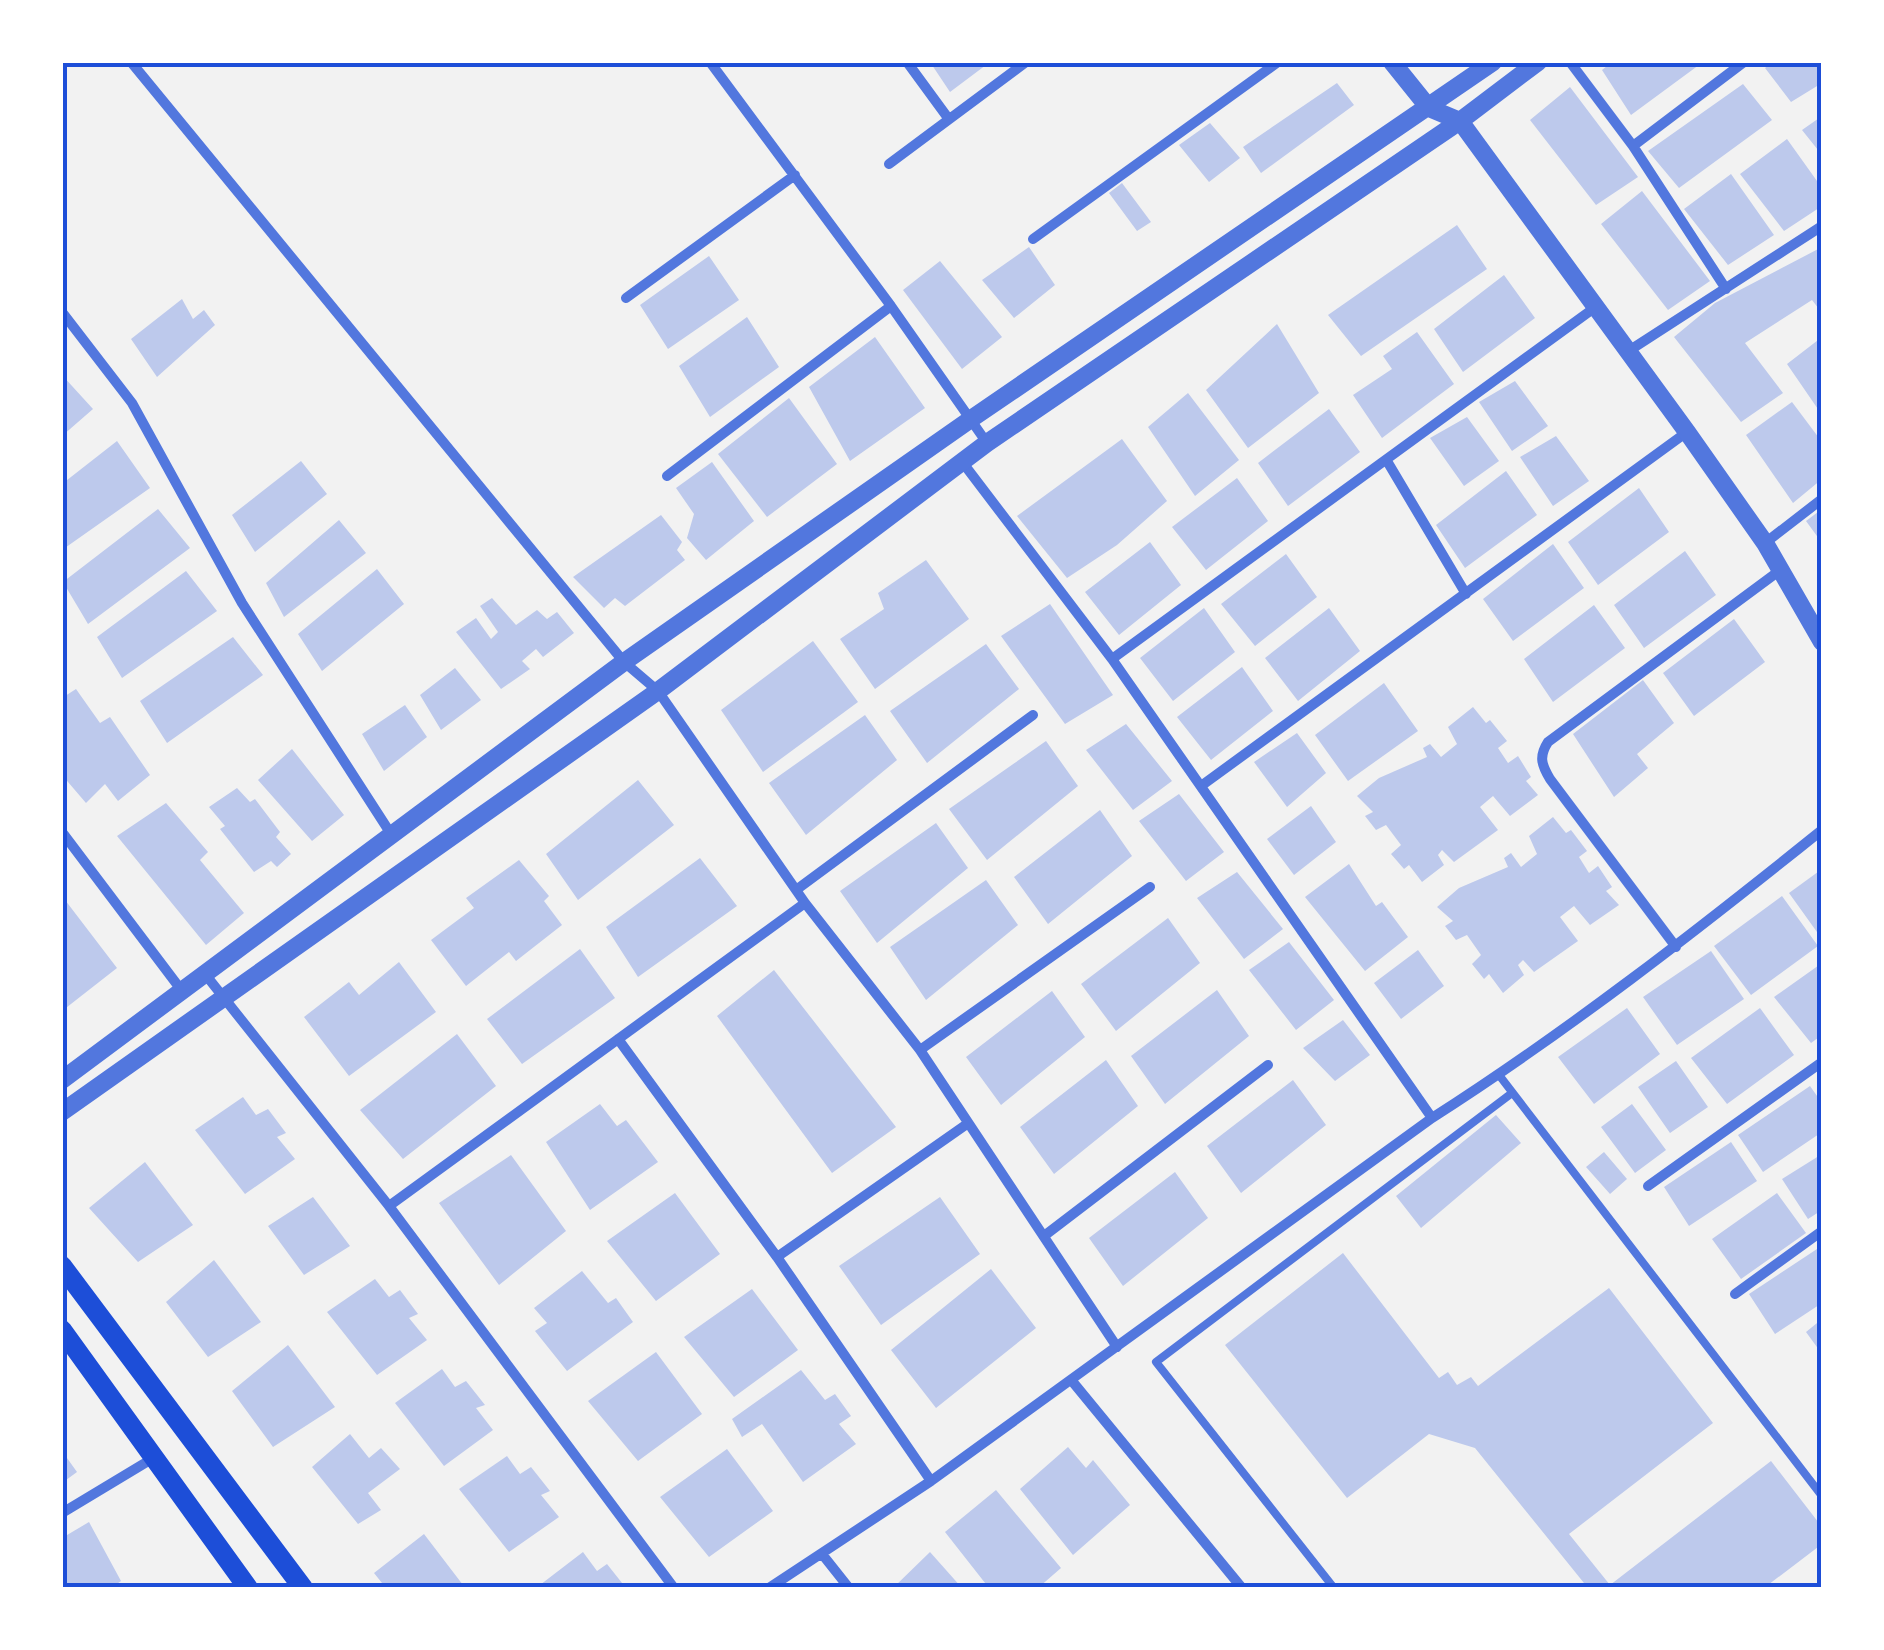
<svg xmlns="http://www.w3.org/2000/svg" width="1884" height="1650" viewBox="0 0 1884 1650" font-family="Karla,sans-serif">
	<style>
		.building { fill: #bdc9ec }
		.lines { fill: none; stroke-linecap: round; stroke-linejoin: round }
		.service { stroke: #5277de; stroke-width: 8 }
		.minor { stroke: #5277de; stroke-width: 10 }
		.tertiary { stroke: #5277de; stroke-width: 18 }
		.secondary { stroke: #1d4ed8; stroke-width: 20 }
		.neatline { fill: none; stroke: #1d4ed8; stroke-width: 4 }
	</style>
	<rect width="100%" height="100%" fill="#f2f2f2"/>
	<path class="building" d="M930 62H990L950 92Z
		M1612 62H1703L1631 115 1602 70Z
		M1772 62H1822V83L1791 102 1765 68Z
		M1337 83 1354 105 1261 173 1243 147Z
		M1743 84 1772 120 1679 188 1648 151Z
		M1570 87 1638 177 1596 205 1530 120Z
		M1822 116V155L1802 130Z
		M1210 123 1240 158 1209 182 1179 145Z
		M1787 139 1822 188V206L1784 231 1740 174Z
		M1731 174 1774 235 1728 265 1684 209Z
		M1122 183 1151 222 1137 231 1109 193Z
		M1642 191 1710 281 1668 310 1601 224Z
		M1457 225 1487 269 1361 356 1328 315Z
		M1029 247 1055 285 1014 318 982 280Z
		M1822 247V313L1812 300 1745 343 1783 393 1741 422 1674 337 1715 303Z
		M709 256 739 300 668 349 640 305Z
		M940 261 1002 337 962 369 903 290Z
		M1504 275 1535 318 1463 372 1434 329Z
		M182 299 193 319 204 310 215 325 157 377 131 339Z
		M747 317 779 367 710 417 679 366Z
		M1277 324 1319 393 1248 448 1206 390Z
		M1417 332 1454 384 1382 438 1353 395 1392 369 1383 356Z
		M875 337 925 408 850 461 809 387Z
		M1822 337V415L1787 364Z
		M62 375 93 409 62 436Z
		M1515 381 1548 426 1512 451 1479 402Z
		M1188 393 1239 460 1195 496 1148 427Z
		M789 398 837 464 767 517 718 454Z
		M1792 402 1822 442V479L1793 503 1746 435Z
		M1329 409 1360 452 1288 506 1258 463Z
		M1467 417 1499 461 1464 486 1430 438Z
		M1556 436 1589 481 1553 506 1520 457Z
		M1122 439 1167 501 1117 545 1067 578 1017 516Z
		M117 441 150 488 62 550V484Z
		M301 461 327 494 255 552 232 515Z
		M712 462 754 521 706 560 687 538 694 514 676 488Z
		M1506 471 1537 515 1465 568 1436 525Z
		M1237 478 1268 521 1206 570 1172 527Z
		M1639 488 1669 532 1598 585 1568 542Z
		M158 509 190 548 88 624 63 582Z
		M1822 509V543L1806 521Z
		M661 515 682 542 677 550 685 560 625 606 615 598 604 608 573 577Z
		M339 520 366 553 284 617 266 583Z
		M1150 542 1181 585 1119 635 1085 592Z
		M1553 544 1584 588 1513 641 1483 599Z
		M1685 551 1716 595 1644 648 1614 605Z
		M1286 554 1317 597 1255 646 1221 604Z
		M926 560 969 619 875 689 840 639 884 609 878 593Z
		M377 569 404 604 322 671 298 634Z
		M186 571 217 611 122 678 97 637Z
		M492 598 516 625 537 610 547 619 557 612 574 633 543 657 536 649 522 661 530 669 501 689 456 632 476 618 491 639 498 632 480 606Z
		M1050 604 1113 695 1065 724 1001 636Z
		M1594 605 1625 648 1553 702 1524 659Z
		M1204 608 1235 652 1173 701 1140 658Z
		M1329 608 1360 651 1298 701 1265 658Z
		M1734 619 1765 662 1694 716 1663 673Z
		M233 637 263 675 167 743 140 701Z
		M813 641 858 702 763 772 721 710Z
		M986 644 1019 689 927 763 890 711Z
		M1242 667 1273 711 1211 760 1177 717Z
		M455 668 481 700 441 730 420 695Z
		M1643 680 1674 723 1637 754 1648 768 1614 797 1573 734Z
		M1384 683 1418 731 1348 781 1315 735Z
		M76 689 100 723 110 717 150 775 118 801 105 784 86 803 62 775V698Z
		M405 705 427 737 384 771 362 734Z
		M1473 707 1486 723 1490 720 1507 741 1498 748 1508 763 1518 756 1531 777 1526 781 1538 795 1510 816 1493 796 1480 807 1498 830 1454 862 1442 850 1438 855 1444 865 1422 882 1409 865 1404 869 1391 854 1401 845 1386 825 1376 830 1365 816 1373 812 1357 796 1379 778 1427 757 1423 748 1430 744 1441 757 1457 744 1448 727Z
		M865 715 897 760 806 835 769 783Z
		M1126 724 1172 781 1133 810 1086 750Z
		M1297 733 1326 773 1287 807 1254 762Z
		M1046 741 1078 786 987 860 949 809Z
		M292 749 344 815 312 841 258 780Z
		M638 780 674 825 578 900 546 854Z
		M237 788 250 802 255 799 280 832 276 837 291 854 277 867 271 861 254 872 220 829 225 826 209 807Z
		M1179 794 1224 852 1186 881 1139 821Z
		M166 803 208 852 200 860 244 913 206 945 117 836Z
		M1311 806 1336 842 1294 875 1267 839Z
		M1100 810 1132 856 1048 924 1014 877Z
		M1553 817 1566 833 1571 830 1587 851 1579 857 1589 873 1598 866 1612 887 1606 891 1619 905 1590 925 1574 906 1560 917 1578 941 1534 972 1523 960 1518 965 1524 975 1503 993 1489 974 1484 979 1472 964 1481 955 1467 935 1456 940 1445 926 1453 921 1437 907 1459 888 1508 867 1504 858 1511 853 1521 867 1537 854 1529 836Z
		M936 823 968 868 877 943 840 891Z
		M700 858 737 906 638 977 606 927Z
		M519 860 549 896 544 901 562 925 516 961 509 952 466 986 431 940 474 908 466 898Z
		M1349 864 1376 906 1382 902 1408 937 1365 971 1305 897Z
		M1822 869V939L1789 893Z
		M1237 872 1283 929 1244 959 1197 898Z
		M986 880 1018 925 926 1000 890 947Z
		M62 896 117 968 62 1011Z
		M1782 896 1818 946 1751 995 1714 946Z
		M1168 918 1200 963 1116 1031 1081 984Z
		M1289 942 1334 1000 1296 1030 1249 970Z
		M580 949 615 998 522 1064 487 1019Z
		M1418 950 1444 986 1401 1019 1374 983Z
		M1711 951 1744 999 1677 1045 1643 997Z
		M399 962 436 1012 349 1076 304 1017 349 982 359 995Z
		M1822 963V1035L1811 1043 1774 997Z
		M774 970 896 1127 832 1173 717 1016Z
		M1217 990 1249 1036 1165 1104 1131 1056Z
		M1052 991 1085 1037 1001 1105 966 1057Z
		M1627 1008 1660 1054 1594 1104 1558 1057Z
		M1760 1008 1794 1055 1727 1104 1691 1058Z
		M1343 1020 1370 1055 1335 1081 1303 1048Z
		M457 1034 496 1086 403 1159 360 1110Z
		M1106 1060 1138 1106 1054 1174 1020 1127Z
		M1676 1061 1708 1107 1670 1133 1638 1087Z
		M1293 1080 1326 1125 1241 1193 1207 1146Z
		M1810 1086 1822 1103V1132L1763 1172 1738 1135Z
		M243 1097 256 1115 268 1109 286 1133 277 1137 295 1159 245 1194 195 1130Z
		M600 1104 617 1126 626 1120 658 1162 590 1210 546 1142Z
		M1632 1104 1666 1150 1635 1173 1601 1127Z
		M1496 1115 1521 1143 1421 1228 1396 1196Z
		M1731 1142 1757 1181 1689 1226 1664 1187Z
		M1604 1152 1627 1179 1610 1194 1586 1167Z
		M1822 1154V1210L1808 1219 1782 1179Z
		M511 1155 566 1231 499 1285 439 1203Z
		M145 1162 193 1225 138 1262 89 1208Z
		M1175 1172 1208 1218 1123 1286 1089 1238Z
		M675 1193 720 1254 656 1301 607 1241Z
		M1777 1193 1806 1233 1741 1279 1712 1239Z
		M313 1197 350 1246 304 1275 268 1226Z
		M940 1197 980 1254 881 1325 839 1266Z
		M1817 1249 1822 1255V1303L1775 1334 1749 1294Z
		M1343 1253 1439 1378 1448 1372 1457 1385 1471 1377 1478 1386 1609 1288 1713 1423 1569 1534 1610 1585 1771 1461 1822 1527V1544L1764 1588H1588L1475 1448 1429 1434 1347 1498 1225 1345Z
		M214 1260 261 1322 208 1357 166 1302Z
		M991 1269 1036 1328 936 1408 891 1350Z
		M582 1271 608 1303 616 1298 633 1322 567 1371 535 1331 547 1323 534 1308Z
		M375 1279 389 1297 400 1290 418 1314 409 1318 427 1340 377 1375 327 1312Z
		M752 1289 798 1350 734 1397 684 1337Z
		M1822 1319V1354L1806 1332Z
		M288 1345 335 1407 273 1447 232 1391Z
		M656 1352 702 1414 638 1461 588 1401Z
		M442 1369 455 1387 466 1381 485 1405 476 1408 493 1430 444 1466 395 1403Z
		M801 1370 825 1400 835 1394 851 1416 839 1424 856 1444 803 1482 762 1424 742 1437 732 1419Z
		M350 1434 369 1458 381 1448 400 1469 368 1493 381 1510 358 1524 312 1467Z
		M1068 1447 1086 1468 1093 1460 1130 1505 1073 1555 1020 1489Z
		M727 1449 773 1511 709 1557 660 1497Z
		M62 1451 77 1472 62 1483Z
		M507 1456 520 1474 531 1467 550 1491 541 1495 559 1517 509 1552 459 1489Z
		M996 1490 1061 1568 1038 1588H989L945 1532Z
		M89 1522 121 1581 111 1588H62V1538Z
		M424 1534 463 1585 386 1588 374 1573Z
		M583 1552 597 1571 607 1564 626 1588H536Z
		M930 1552 962 1588H893Z"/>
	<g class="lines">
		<path class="service" d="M1499 1075 1822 1496
			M1334 1588 1156 1362 1512 1093"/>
		<path class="minor" d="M131 62 624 662 658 691 805 903 920 1050 1117 1347
			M710 62 891 306 987 443
			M907 62 948 118
			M1570 62 1633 146 1726 289
			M1633 146 1744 62
			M889 164 1026 62
			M1033 239 1278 62
			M626 298 795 175
			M62 312 132 403 242 603 391 834
			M1627 352 1822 226
			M1387 461 1466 594
			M963 463 1112 659 1432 1118
			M667 476 891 306
			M1765 543 1822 499
			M1112 659 1597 306
			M1201 786 1687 432
			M62 832 182 991
			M796 890 1033 715
			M1676 947 1550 779C1541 764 1539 756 1548 742L1779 571
			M205 974 389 1206 674 1588
			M618 1039 777 1257 931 1481
			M920 1050 1150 887
			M1648 1186 1822 1062
			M389 1206 805 903
			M1044 1236 1268 1065
			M777 1257 967 1124
			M1735 1294 1822 1231
			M1072 1381 1242 1588
			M62 1513 155 1457
			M822 1554 849 1588
			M769 1588 931 1481 1432 1118C1568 1031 1695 932 1822 830"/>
		<path class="tertiary" d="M1392 62 1429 108 1460 121 1687 432 1765 543 1822 642
			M62 1080 624 662 971 419 1493 62
			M62 1112 658 691 987 443 1460 121 1538 62"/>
		<path class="secondary" d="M62 1266 303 1588
			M62 1330 248 1588"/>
	</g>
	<rect width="1884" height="1650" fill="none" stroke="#ffffff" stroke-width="130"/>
	<rect x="65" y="65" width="1754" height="1520" class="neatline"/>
</svg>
